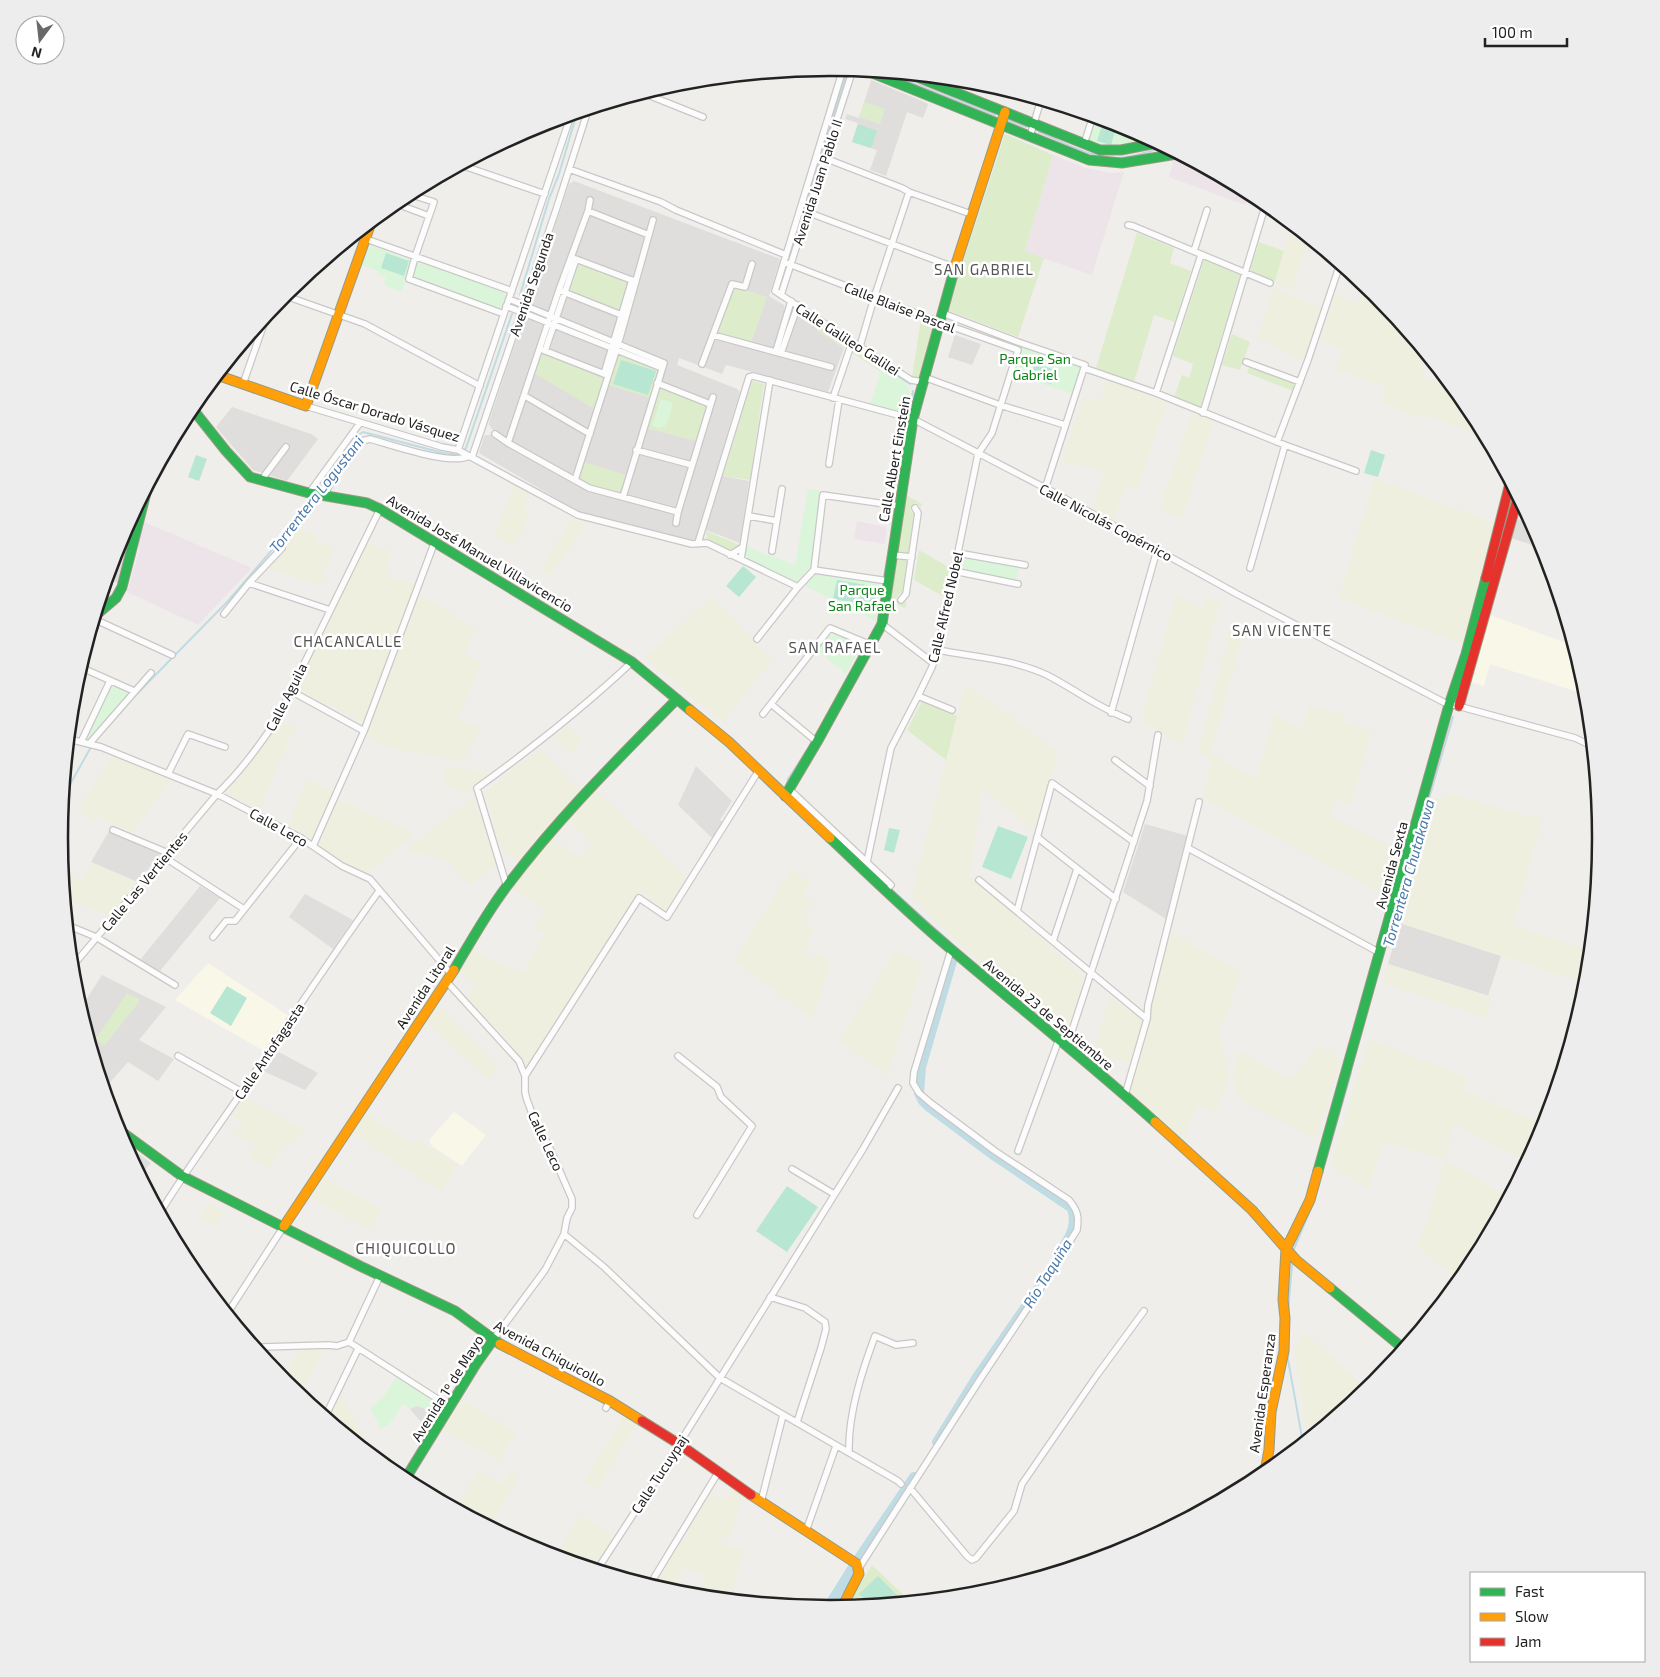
<svg xmlns="http://www.w3.org/2000/svg" width="1660" height="1677" viewBox="0 0 1660 1677" font-family="'Exo 2',sans-serif">
	<style>
		.residential { fill: #dfdedc }
		.industrial { fill: #ede4e9 }
		.education { fill: #f8f7e8 }
		.religious { fill: #dededc }
		.farmland { fill: #efefdf; fill-rule: evenodd }
		.grass { fill: #ddeccb }
		.park { fill: #daf5da }
		.pitch { fill: #b7e6d2 }
		.parking { fill: #e0dfde }
		.lines { fill: none; stroke-linecap: round; stroke-linejoin: round }
		.stream { stroke: #bfdbe3; stroke-width: 2 }
		.river { stroke: #bfdbe3; stroke-width: 10 }
		.street-casing { stroke: #c9c8c7; stroke-width: 8 }
		.fast-casing { stroke: #999a82; stroke-width: 11 }
		.slow-casing { stroke: #999a82; stroke-width: 11 }
		.jam-casing { stroke: #999a82; stroke-width: 11 }
		.street { stroke: #fdfcfc; stroke-width: 5.5 }
		.fast { stroke: #30b455; stroke-width: 9 }
		.slow { stroke: #ff9f0a; stroke-width: 9 }
		.jam { stroke: #e5322d; stroke-width: 9 }
		.labels { text-anchor: middle; dominant-baseline: central; stroke-width: 5; stroke-linejoin: round; paint-order: stroke }
		.street-label { font-size: 14px; fill: #222; stroke: #fff }
		.park-label { font-size: 14px; fill: #0c8416; stroke: #fff }
		.neighbourhood-label { font-size: 15px; letter-spacing: 1px; fill: #555; stroke: #fff }
		.water-label { font-size: 15px; font-style: italic; fill: #4a7aab; stroke: #fff }
		.rim { fill: none; stroke: #222; stroke-width: 2.5 }
	</style>
	<rect width="100%" height="100%" fill="#f0eeeb"/>
	<path class="residential" d="M871 80 927 103 928 105 923 118 907 112 886 176 870 170 877 150 852 142 858 123 845 119 847 114 859 118Z
		M574 181 780 259 769 296 784 305 785 312 795 318 800 316 817 327V330L844 348 828 392 726 365 722 374 679 358 677 365 737 389 740 392 695 541 579 512 479 453 484 436 486 435H491L493 430 489 425V422L522 322 526 319 531 305 530 300 569 184Z
		M955 335 981 344 972 365 948 357Z
		M232 407 311 434 318 439 287 481 253 470 216 427Z
		M722 476 749 481 740 543 706 530Z
		M1517 519 1533 525 1544 549 1511 538Z
		M116 547 128 548 120 583 106 581Z
		M696 766 732 801 720 820 723 822 713 839 678 805Z
		M1145 824 1188 836 1166 919 1123 892Z
		M109 831 160 854 137 882 91 862Z
		M200 886 220 898 160 971 140 960Z
		M305 894 353 920 333 949 289 917Z
		M1400 923 1501 956 1488 996 1388 964Z
		M102 975 166 1007 139 1040 174 1059 158 1081 128 1062 104 1089 80 1009Z
		M275 1050 318 1073 305 1090 261 1070Z"/>
	<path class="industrial" d="M1053 155 1086 168 1111 173 1124 172 1092 275 1025 252Z
		M1182 156 1250 193 1245 205 1169 177 1174 158Z
		M142 521 252 568 198 625 127 592 140 549 137 546Z
		M857 521 887 527 885 544 854 539Z"/>
	<path class="education" d="M1488 614 1574 646 1575 651 1571 668 1582 672 1585 683 1581 693 1490 664 1484 686 1470 682Z
		M208 963 289 1016 264 1051 175 1000Z
		M454 1112 486 1135 462 1166 432 1146 429 1140Z"/>
	<path class="religious" d="M121 1141 151 1163 140 1175Z"/>
	<path class="farmland" d="M1292 224 1309 239 1292 291 1275 281Z
		M1364 284 1376 293 1428 357 1421 377 1454 389 1471 410 1486 437 1428 416 1422 418 1381 403 1386 387 1336 369 1342 349 1320 339 1335 294 1357 304Z
		M1273 288 1322 308 1304 360 1258 339Z
		M1107 380 1167 402 1137 489 1124 488 1114 520 1092 509 1104 473 1096 469 1062 462 1082 398 1100 402Z
		M1192 412 1214 420 1182 519 1159 509Z
		M1374 478 1494 523 1462 644 1339 598Z
		M514 484 530 493 524 506 529 514 516 547 494 536Z
		M572 518 587 523 550 576 540 569Z
		M295 529 317 534 315 542 334 548 320 585 268 569Z
		M366 541 391 552 385 576 415 584 364 724 327 703 311 697 296 687 327 625Z
		M419 594 476 629 465 654 481 662 458 718 482 728 462 762 391 748 371 740 367 733Z
		M1176 594 1202 610 1206 599 1220 602 1182 745 1141 722Z
		M712 596 772 660 723 722 645 658Z
		M1231 626 1245 627 1211 753 1256 779 1275 714 1302 729 1310 705 1345 715 1343 722 1371 731 1351 805 1336 800 1331 817 1406 854 1392 899 1202 798 1211 763 1209 758 1198 752Z
		M965 685 997 706 1058 753 1034 831 982 789 970 875 1084 977 1066 1037 1048 1020 960 945 911 896Z
		M279 721 299 729 290 737 259 811 225 792 253 760Z
		M567 726 583 739 571 753 553 737Z
		M540 749 582 793 539 838 536 836 518 862 500 849 485 792Z
		M114 754 172 779 132 832 97 816 94 820 77 811Z
		M447 766 482 771 488 775V777L465 793 442 785Z
		M308 779 334 791 313 840 288 825Z
		M595 789 687 877 666 911 641 891 636 896 527 1065 503 1036 467 998 476 984 456 970 472 947 495 963 524 972 545 932 533 929 545 909 511 889 552 838 579 857 592 844 567 820Z
		M1450 793 1542 820 1513 926 1590 950 1587 984 1400 923 1436 797 1446 799Z
		M472 797 485 828 496 864 470 886 449 862 407 850Z
		M338 799 415 834 367 873 350 866 318 845Z
		M91 862 137 882 110 916 65 898 62 872 81 880Z
		M791 870 810 882 803 897 813 901 803 923 814 929 808 941 810 944 805 953 813 960 820 952 831 963 812 1019 734 960Z
		M1170 931 1241 973 1219 1035 1230 1075 1216 1112 1196 1105 1184 1141 1127 1092 1154 999Z
		M896 950 923 964 887 1076 839 1040Z
		M1388 964 1492 997 1486 1018 1383 983Z
		M1110 996 1143 1021 1130 1063 1094 1055Z
		M437 1003 499 1067 487 1080 425 1021Z
		M1369 1039 1467 1077 1464 1090 1545 1126 1527 1162 1454 1124 1445 1160 1509 1197 1471 1267 1460 1281 1418 1247 1445 1160 1384 1142 1368 1190 1331 1164Z
		M1318 1045 1341 1059 1317 1139 1238 1099 1233 1072 1239 1050 1284 1077 1298 1073Z
		M243 1097 304 1129 292 1146 286 1143 268 1168 248 1158 256 1145 230 1132 245 1123 230 1115Z
		M363 1111 411 1143 417 1139 458 1165 441 1192 349 1131Z
		M323 1177 382 1209 370 1230 309 1197Z
		M209 1203 223 1212 215 1227 199 1219Z
		M1303 1331 1363 1385 1354 1401 1308 1439 1294 1351Z
		M300 1348H325L299 1396 282 1381Z
		M342 1394 354 1421 365 1438 359 1445 328 1419Z
		M461 1399 517 1432 499 1461 443 1429Z
		M624 1416 637 1424 598 1489 584 1480Z
		M479 1470 501 1484 511 1470 520 1476 491 1523 459 1503Z
		M734 1488 742 1495 731 1536 715 1541 744 1551 729 1600 679 1595 654 1587 680 1543 689 1534 687 1531 710 1495 726 1499ZM682 1567 705 1575 698 1596 677 1592Z
		M581 1515 615 1536 594 1569 535 1551 525 1546 532 1535 556 1554Z"/>
	<path class="grass" d="M864 102 885 109 880 124 859 117Z
		M1005 134 1053 155 1025 251 1044 258 1018 337 947 310Z
		M1137 233 1174 248 1170 263 1191 271 1175 322 1154 315 1134 382 1096 368Z
		M1259 242 1284 251 1275 281 1250 270Z
		M1204 260 1240 275 1200 408 1174 398 1182 375 1189 378 1193 364 1173 356Z
		M579 263 626 281 627 285 619 309 616 311 569 291 568 288Z
		M736 287 767 297 751 343 718 333 717 332 733 289Z
		M921 319 930 323 933 329 920 379 912 377Z
		M818 325 882 367 880 371 817 330Z
		M1232 334 1250 342 1240 370 1222 365Z
		M544 354 604 379 595 409 534 373 540 355Z
		M622 355 657 369 658 375 651 398 608 385 617 358Z
		M1250 366 1296 384 1293 391 1247 373Z
		M752 381 764 384 750 480 723 476Z
		M661 388 707 406 696 441 645 428 658 392Z
		M584 462 626 475 620 492 617 493C604 490 587 489 579 477Z
		M903 493 922 504 921 508 918 504 915 503 910 507 911 511 914 514 909 551 906 554 897 552Z
		M706 531 740 545 729 550 707 540Z
		M919 550 952 569 946 598 914 580Z
		M896 557 905 558 907 562 902 593 898 595 896 599 900 604H903L907 601 905 609 889 598Z
		M922 701 957 716 946 760 907 730Z
		M127 993 139 999V1002L104 1046 97 1040V1037Z
		M872 1565 911 1602 864 1606 861 1604 858 1607 848 1608V1603Z"/>
	<path class="park" d="M1096 117 1125 126 1150 139C1131 145 1106 153 1088 140Z
		M370 245 410 260 411 262 403 289 400 291 386 286 384 283 386 277 378 274 379 271 361 265 367 247Z
		M416 261 502 290 506 296 502 307 498 310 411 278Z
		M1022 346 1081 367 1072 393 1013 375Z
		M882 367C909 385 913 379 907 414L870 405Z
		M661 399 673 403 668 421 664 427 660 428 652 426Z
		M808 489 821 491 810 568 796 583 744 558 747 547 795 565Z
		M965 555 1020 567 1015 581 962 569Z
		M816 574 877 583 879 586 876 621 803 585 813 575Z
		M833 635H842L862 644 846 674 817 650 828 636Z
		M111 683 129 692 88 741 85 739Z
		M396 1377 444 1407 429 1431 404 1403 389 1424 381 1429 370 1408 384 1396Z"/>
	<path class="pitch" d="M1104 120 1117 124 1111 145 1097 141Z
		M858 124 877 131 871 148 852 142Z
		M386 253 409 261 404 276 381 268Z
		M621 360 656 371 648 395 613 384Z
		M1035 363 1055 370 1051 384 1030 378Z
		M1371 450 1385 455 1378 477 1364 473Z
		M196 455 207 459 199 481 188 477Z
		M743 566 756 577 739 597 726 586Z
		M837 580 878 587 875 606 833 599Z
		M998 826 1028 837 1011 879 982 867Z
		M889 828 900 830 894 853 884 850Z
		M227 986 247 998 231 1026 210 1013Z
		M787 1186 818 1207 787 1252 756 1231Z
		M878 1576 904 1602 870 1606 859 1594Z"/>
	<path class="parking" d="M417 1406 423 1408 431 1416 433 1425 429 1431 410 1409Z"/>
	<g class="lines">
		<path class="stream" d="M887 73 995 115
			M1007 120 1026 127
			M1039 132C1063 142 1089 157 1116 158 1132 158 1149 151 1165 147
			M822 151 847 72
			M790 255 818 162
			M781 284 787 266
			M520 295 549 199 559 174 577 113
			M841 338 910 384
			M910 412 913 391
			M317 492 358 435 363 432 443 453 459 455 466 448 512 314
			M884 576 889 549
			M1488 588 1514 490
			M127 704 228 601 278 543 313 498
			M786 787 788 779 807 750
			M63 797 91 747
			M850 851 883 882
			M1412 856 1453 717
			M892 890 950 942
			M1317 1191 1351 1073
			M1294 1249 1313 1203
			M1288 1312 1292 1265
			M1287 1354 1303 1443"/>
		<path class="river" d="M952 961 921 1067 919 1093 923 1101 928 1106 992 1154 1072 1208C1078 1226 1069 1238 1060 1253
			M937 1442 977 1377 1038 1289
			M827 1609 857 1561 914 1477"/>
		<defs>
			<path id="street" d="M843 69 775 291 911 380 923 382
				M942 87 945 79
				M643 93 703 117
				M1030 136 1041 100
				M1084 144 1093 116
				M822 157 902 188 909 192 971 214
				M461 165 545 194
				M569 169 661 202 676 210 786 255
				M588 211 649 235
				M807 212 956 268
				M429 216 405 207 409 194 434 202 415 257 409 279 504 314
				M1128 225 1133 226 1270 283
				M355 235 512 291
				M1194 251 1207 210
				M573 258 634 281
				M784 262 939 322 1018 350 992 433 978 454 938 650 932 667 918 696 891 748 867 862
				M561 291 624 316
				M283 295 365 324 480 386
				M781 295 853 69
				M509 299 664 363 623 497
				M506 306 662 368
				M942 313 1018 342 1085 365
				M713 335 831 367
				M860 346 874 298 909 192
				M543 350 607 375
				M545 351 576 259
				M776 351 791 301
				M781 353 798 305
				M1246 362 1300 382
				M702 364 732 284 745 287 752 264
				M604 374 632 280
				M924 377 1000 405 1065 425
				M657 383 710 404
				M243 384 267 315
				M1156 393 1201 255
				M525 396 590 434
				M833 398 850 348
				M306 406 442 447 458 450 578 515 692 544 707 543 798 587
				M1203 413 1266 203
				M495 434 508 443 589 488 678 512
				M1277 442 1308 360 1340 264
				M508 443 559 290 588 211 590 200
				M458 450 571 115
				M636 450 692 465
				M472 457 556 210 588 110
				M829 464 839 400
				M575 480 618 345 653 220
				M263 481 265 475 286 447
				M1045 489 1084 368 1156 393 1285 445 1356 471
				M309 493 360 423
				M327 496V490L331 482 362 441 370 439C392 445 451 466 469 456
				M749 516 777 521
				M676 523 678 512 713 397
				M698 543 749 377 753 376 913 419 1051 491 1237 594 1449 705H1454L1575 738 1592 746
				M772 551 782 489
				M958 553 1025 565
				M730 555 743 547
				M892 555 912 557
				M741 559 770 380
				M1250 568 1285 445
				M814 570 888 581
				M954 571 1018 584
				M249 583 330 610
				M901 600 906 594 918 513 915 508
				M224 614 249 583 282 548
				M94 619 172 655
				M882 624 933 663
				M757 639 798 587 814 570 823 495 899 506
				M938 650C974 657 1013 659 1047 675 1074 689 1099 708 1128 719
				M80 667 134 691
				M291 691 364 731
				M918 696 952 710
				M771 704 817 742
				M1111 713 1157 550
				M763 714 830 628 871 645
				M69 739 101 747 217 794 301 838 342 866 370 879 451 974
				M81 742 110 681
				M89 744 151 673
				M1115 760 1150 786
				M168 774 188 734 225 747
				M789 789 891 885 885 891
				M113 830 168 853
				M1037 837 1116 899
				M313 846 364 731 435 541
				M1188 848 1380 953
				M164 857 244 909
				M979 880 1147 1019
				M507 887 477 788C531 749 583 708 632 662
				M1017 911 1052 783 1134 842
				M67 925 96 937 175 985
				M213 937 226 921H235L301 838
				M1053 941 1077 869
				M71 968 217 794C240 772 258 747 276 721L380 509
				M447 982 519 1061 525 1076V1092L527 1100 536 1124 548 1144 572 1199V1208L567 1218 564 1234 545 1270 493 1340
				M1067 1046 1147 801 1158 735
				M178 1056 242 1092
				M678 1056 717 1087 721 1097 752 1126 697 1215
				M525 1076 639 898 667 917 759 770
				M1125 1095 1147 1019 1148 1005 1199 802
				M1018 1151 1059 1039
				M792 1169 834 1194
				M160 1213C185 1171 214 1133 241 1093 287 1025 331 957 379 891
				M564 1234 604 1267 720 1378 898 1481 901 1484
				M770 1297 805 1308 825 1322 826 1329 821 1348 797 1422
				M227 1314 284 1226
				M349 1342 380 1276
				M262 1347 329 1345 337 1346 349 1342 450 1407
				M606 1408 610 1401
				M325 1417 358 1349
				M849 1452C848 1414 862 1371 875 1336L896 1345 913 1343
				M910 1488 967 1556 972 1560 976 1558 1014 1511 1022 1484 1097 1375 1144 1311
				M761 1502 783 1415
				M806 1531 836 1446
				M859 1568 979 1381 1035 1297 1077 1230C1079 1217 1078 1211 1069 1200L995 1151 932 1104 919 1093 913 1083 914 1072 951 950
				M597 1570 679 1444 863 1149 898 1088
				M649 1586 719 1471"/>
			<path id="fast" d="M867 71 1089 160 1122 163 1177 154
				M912 75 1100 150H1121L1157 143
				M191 407 226 451 250 477 309 493 367 503 380 509 632 662 690 710
				M96 615 116 598 122 587 147 489
				M785 796 817 742 882 624 913 419 955 267
				M830 838C866 872 901 906 939 939 1010 1000 1085 1059 1155 1122
				M454 970C471 941 487 912 507 886 558 818 618 759 677 699
				M115 1127 182 1176 360 1266 455 1311 500 1344
				M1318 1171 1449 705 1466 654 1486 578
				M1330 1288 1404 1349
				M404 1481 476 1364 493 1340"/>
			<path id="slow" d="M955 267 1005 112
				M217 375 306 406 371 223
				M690 710 729 742 830 838
				M1155 1122 1252 1210 1296 1260 1330 1288
				M284 1226 454 970
				M500 1344 610 1401 642 1421
				M1260 1479 1266 1466 1269 1450 1271 1412 1284 1351 1285 1318 1283 1300 1286 1249 1310 1200 1318 1171
				M751 1495 857 1564 859 1574 841 1609"/>
			<path id="jam" d="M1486 578 1510 483
				M1459 706 1518 497
				M642 1421 679 1444 751 1495"/>
		</defs>
		<use href="#street" class="street-casing"/>
		<use href="#fast" class="fast-casing"/>
		<use href="#slow" class="slow-casing"/>
		<use href="#jam" class="jam-casing"/>
		<use href="#street" class="street"/>
		<use href="#fast" class="fast"/>
		<use href="#slow" class="slow"/>
		<use href="#jam" class="jam"/>
	</g>
	<g class="labels">
		<g class="street-label">
			<text transform="translate(817 182) rotate(-72)">Avenida Juan Pablo II</text>
			<text transform="translate(531 284) rotate(-71)">Avenida Segunda</text>
			<text transform="translate(900 307) rotate(21)">Calle Blaise Pascal</text>
			<text transform="translate(848 339) rotate(33)">Calle Galileo Galilei</text>
			<text transform="translate(375 411) rotate(17)">Calle Óscar Dorado Vásquez</text>
			<text transform="translate(894 459) rotate(-80)">Calle Albert Einstein</text>
			<text transform="translate(1106 522) rotate(28)">Calle Nicolás Copérnico</text>
			<text transform="translate(480 553) rotate(31)">Avenida José Manuel Villavicencio</text>
			<text transform="translate(945 607) rotate(-77)">Calle Alfred Nobel</text>
			<text transform="translate(286 697) rotate(-63)">Calle Aguila</text>
			<text transform="translate(279 827) rotate(29)">Calle Leco</text>
			<text transform="translate(1391 865) rotate(-75)">Avenida Sexta</text>
			<text transform="translate(144 881) rotate(-50)">Calle Las Vertientes</text>
			<text transform="translate(425 987) rotate(-57)">Avenida Litoral</text>
			<text transform="translate(1049 1014) rotate(40)">Avenida 23 de Septiembre</text>
			<text transform="translate(269 1051) rotate(-56)">Calle Antofagasta</text>
			<text transform="translate(546 1141) rotate(65)">Calle Leco</text>
			<text transform="translate(550 1353) rotate(28)">Avenida Chiquicollo</text>
			<text transform="translate(447 1388) rotate(-58)">Avenida 1º de Mayo</text>
			<text transform="translate(1262 1393) rotate(-82)">Avenida Esperanza</text>
			<text transform="translate(659 1474) rotate(-57)">Calle Tucuypaj</text>
		</g>
		<g class="park-label">
			<text x="1035" y="358">Parque San<tspan x="1035" dy="16">Gabriel</tspan></text>
			<text x="862" y="589">Parque<tspan x="862" dy="16">San Rafael</tspan></text>
		</g>
		<g class="neighbourhood-label">
			<text x="984" y="269">SAN GABRIEL</text>
			<text x="1282" y="630">SAN VICENTE</text>
			<text x="348" y="641">CHACANCALLE</text>
			<text x="835" y="647">SAN RAFAEL</text>
			<text x="406" y="1248">CHIQUICOLLO</text>
		</g>
		<g class="water-label">
			<text transform="translate(316 494) rotate(-52)">Torrentera Logustani</text>
			<text transform="translate(1408 873) rotate(-74)">Torrentera Chutakawa</text>
			<text transform="translate(1047 1273) rotate(-58)">Río Taquiña</text>
		</g>
	</g>
	<path d="M0 0H1660V1677H0ZM68 838a762 762 0 1 1 1524 0a762 762 0 1 1-1524 0Z" fill="#ededed" fill-rule="evenodd"/>
	<path class="rim" d="M68 838a762 762 0 1 1 1524 0a762 762 0 1 1-1524 0Z"/>
	<rect x="1470" y="1572" width="175" height="90" fill="#ffffff" stroke="#a7a7a7"/>
	<rect x="1480" y="1588" width="25" height="8" fill="#30b455" stroke="#a7a7a7"/>
	<text x="1515" y="1597" font-size="15" fill="#222222">Fast</text>
	<rect x="1480" y="1613" width="25" height="8" fill="#ff9f0a" stroke="#a7a7a7"/>
	<text x="1515" y="1622" font-size="15" fill="#222222">Slow</text>
	<rect x="1480" y="1638" width="25" height="8" fill="#e5322d" stroke="#a7a7a7"/>
	<text x="1515" y="1647" font-size="15" fill="#222222">Jam</text>
	<g transform="translate(40 40) rotate(195)"><circle r="24" fill="#ffffff" stroke="#a7a7a7"/>
	<path d="M0-4L9 19L0 12L-9 19Z" fill="#6a6968"/>
	<text y="-8" font-size="14" font-weight="bold" text-anchor="middle" fill="#222222">N</text>
	</g>
	<path d="M1485 38v8h82v-8" fill="none" stroke="#222222" stroke-width="2.5"/>
	<text x="1492" y="38" font-size="15" fill="#222222" stroke="#ffffff" stroke-width="4" paint-order="stroke">100 m</text>
</svg>
